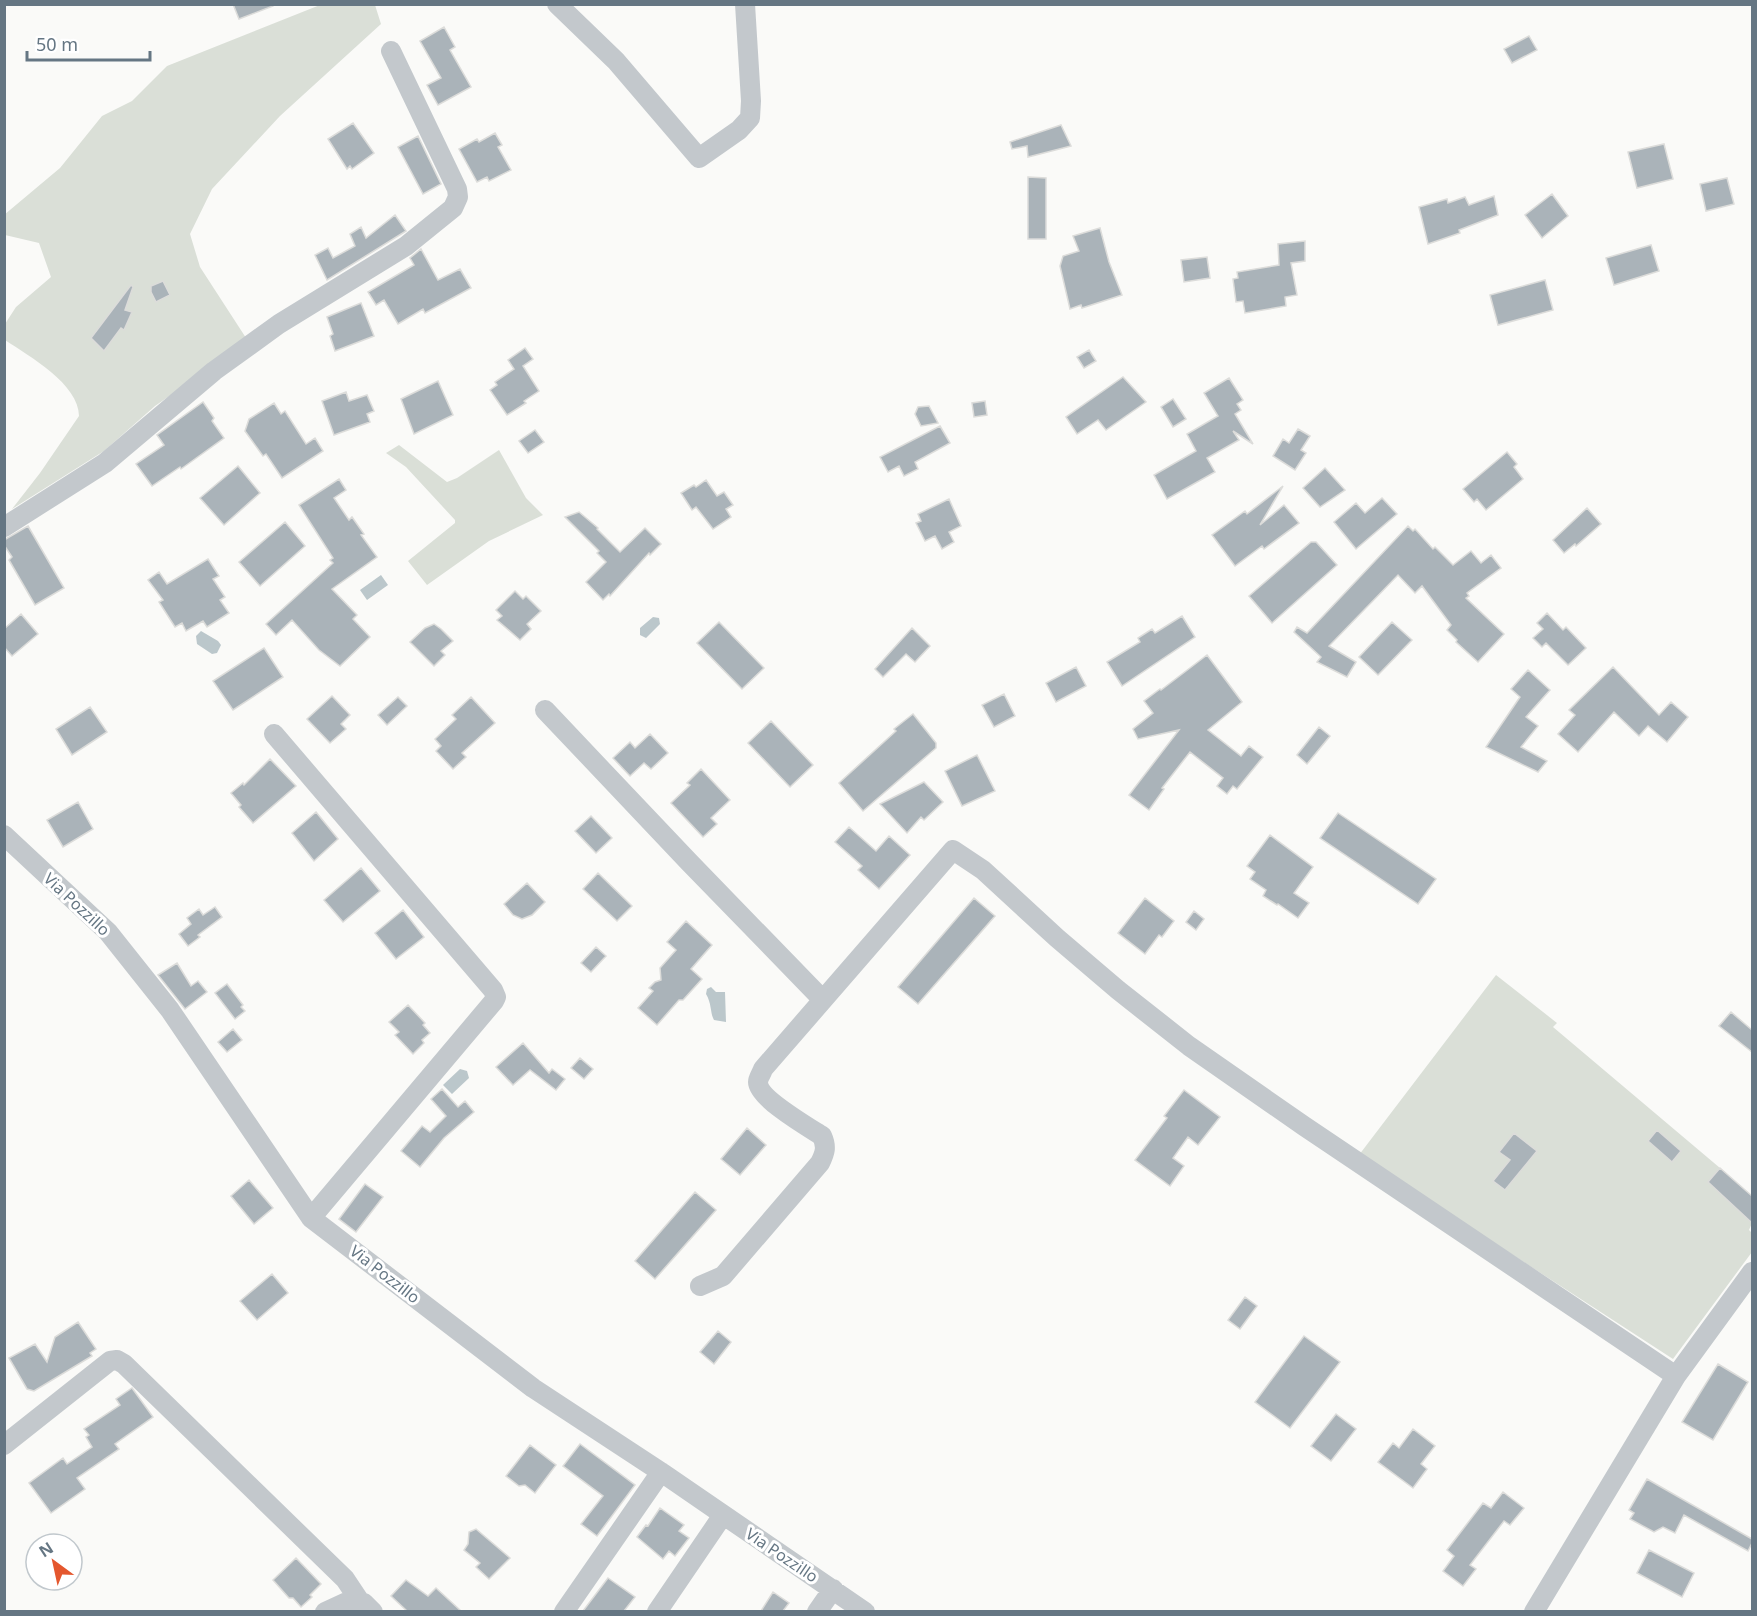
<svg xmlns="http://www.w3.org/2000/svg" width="1757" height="1616" viewBox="0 0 1757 1616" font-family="'Noto Sans',sans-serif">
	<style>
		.green { fill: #dadfd7 }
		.water { fill: #bbc7cb }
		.building { fill: #aab3b9; stroke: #dcdcda; stroke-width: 1.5 }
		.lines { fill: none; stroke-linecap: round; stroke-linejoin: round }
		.street { stroke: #c3c8cc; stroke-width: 20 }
		.labels { text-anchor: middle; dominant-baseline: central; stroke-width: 6; stroke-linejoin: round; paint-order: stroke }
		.street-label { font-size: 16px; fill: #657683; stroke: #fff }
	</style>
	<rect width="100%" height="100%" fill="#fafaf8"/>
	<path class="green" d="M320 5H375L381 24 280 116 212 189 190 234 200 267 248 341 155 406 104 451 12 509 40 473 79 416C79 384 29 356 5 340V324L16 307 51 277 39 243 5 235 4 215 60 168 102 116 132 101 167 66Z
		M399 445 447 482 457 478 499 450 526 498 543 515 489 541 427 585 408 561 455 523V520L406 467 386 453Z
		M1496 975 1557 1023 1553 1027 1720 1168 1708 1182 1752 1223 1749 1230 1752 1233V1252L1673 1359 1359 1155Z"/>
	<path class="water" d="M381 575 388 585 367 600 360 590Z
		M653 617 659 618 660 624 646 638 640 635V628Z
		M201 631 218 641 221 645 217 653 212 654 197 644 196 636Z
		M711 987 716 992H725L726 1022 714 1020C710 1013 712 1004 706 994L707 989Z
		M460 1069 467 1071 469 1078 452 1094 443 1085Z"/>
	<path class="building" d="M233 4H273V6L239 19Z
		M444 27 455 47 450 50 471 87 438 105 427 85 441 78 420 41Z
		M1529 36 1537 50 1512 63 1504 49Z
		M353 123 374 153 352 169 350 166 347 169 328 139Z
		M1061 125 1071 146 1028 157 1027 146 1012 149 1010 142Z
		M495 133 502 145 498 147 511 170 489 181 487 177 477 182 459 149 477 139 479 142Z
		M418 136 441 184 423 194 398 147Z
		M1664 144 1673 179 1637 188 1628 152Z
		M1028 177 1046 178V239H1028Z
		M1727 178 1734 204 1706 211 1700 184Z
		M1552 194 1568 216 1542 238 1525 215Z
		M1494 196 1498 215 1459 230 1460 233 1428 244 1419 207 1447 199 1448 203 1465 197 1469 205Z
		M395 215 406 231 327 280 315 255 328 248 333 258 355 246 350 234 361 227 366 238Z
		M1100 228 1109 262 1122 295 1082 308 1081 305 1070 309 1060 266 1063 256 1079 251 1073 236Z
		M1305 241V261L1291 263 1297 295 1285 297 1286 306 1245 313 1243 301 1236 302 1233 279 1238 278 1237 272 1279 265 1278 244Z
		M1651 245 1659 271 1614 285 1606 258Z
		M421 249 438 280 460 269 471 288 425 313 423 309 398 324 384 300 376 305 368 292 414 265 410 258Z
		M1207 257 1210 278 1184 282 1181 260Z
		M1545 280 1553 310 1498 325 1490 295Z
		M163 281 170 295 156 302 151 292V286Z
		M131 285 133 287 125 310 132 312 124 330 121 328 104 351 91 338Z
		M361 303 374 336 335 351 330 336 333 334 327 317Z
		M525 348 533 359 523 366 539 391 524 401 526 403 507 415 490 390 497 385 495 382 514 369 508 360Z
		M1089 350 1096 361 1084 368 1077 357Z
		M1123 377 1146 402 1106 430 1098 420 1077 434 1066 417Z
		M1229 378 1243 400 1237 404 1241 410 1235 414 1253 444 1233 431 1239 440 1207 458 1215 472 1167 499 1154 475 1196 451 1187 434 1218 416 1204 393Z
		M438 381 453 415 414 434 401 399Z
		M346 392 349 401 367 395 374 411 367 414 370 422 334 435 322 401Z
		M1173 399 1186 419 1173 427 1161 407Z
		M985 401 987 415 974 417 972 403Z
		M203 402 214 418 212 421 224 438 181 469 180 467 152 486 136 464 164 445 157 435Z
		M274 403 281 414 285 411 306 444 315 438 323 451 282 478 266 454 263 456 245 431 249 419Z
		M929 406 938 423 921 426 915 414 918 407Z
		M940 426 950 443 915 462 918 469 904 476 899 466 888 472 880 457Z
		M1298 429 1310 436 1301 450 1306 453 1295 470 1273 456 1283 439 1289 443Z
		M535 430 544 442 528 453 519 441Z
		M1507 452 1517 464 1514 467 1523 479 1486 510 1477 499 1474 502 1463 489Z
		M238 466 260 493 224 525 200 498Z
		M1325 468 1345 490 1320 507 1303 488Z
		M339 479 346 490 334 498 349 520 352 517 364 534 361 535 377 557 332 589 357 615 353 619 370 637 340 666 319 650 292 620 276 635 266 624 333 563 330 560 333 558 299 505Z
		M706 480 717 496 724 492 733 505 726 509 731 517 713 529 696 507 692 510 681 493 694 485 696 487Z
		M1283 486 1260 525 1284 505 1299 523 1264 549 1262 546 1235 566 1212 535 1245 511 1247 514Z
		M1382 498 1397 514 1356 549 1334 522 1356 503 1365 513Z
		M949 499 961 526 949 532 954 542 942 549 935 536 925 541 916 523 921 521 918 514Z
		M1587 508 1601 524 1576 546 1575 544 1564 553 1553 540Z
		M579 512 598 528 597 529 620 552 645 528 661 544 650 555 649 553 610 596 609 594 603 600 586 582 606 562 597 553 599 551 565 517Z
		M285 522 305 546 260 586 239 562Z
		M28 526 64 588 35 605 9 560 12 557 4 545V540Z
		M1408 526 1413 531 1415 529 1433 549 1435 547 1453 565 1471 551 1481 563 1491 555 1501 568 1467 593 1469 596 1466 598 1504 634 1478 662 1456 642 1457 640 1447 630 1451 625 1422 586 1415 593 1398 575 1329 646 1356 662 1347 677 1317 662 1321 657 1294 632 1297 627 1307 633Z
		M1311 542H1316L1337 565 1272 623 1249 596Z
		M208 559 219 576 213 579 225 597 220 600 229 613 207 627 203 621 186 631 182 623 175 627 159 602 163 600 148 580 159 572 167 584Z
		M515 591 523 599 526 596 541 611 527 624 531 629 520 640 497 620 502 616 496 610Z
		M1547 613 1563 630 1566 627 1586 648 1568 665 1546 643 1542 647 1533 638 1543 629 1537 623Z
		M21 614 38 634 12 656 4 647V629Z
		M1182 616 1195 637 1122 686 1107 662 1140 642 1138 638 1152 629 1155 633Z
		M719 622 764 668 742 689 697 643Z
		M1392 622 1412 640 1378 675 1359 657Z
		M434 624 441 629 453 641 441 651 445 655 434 666 410 642 425 628Z
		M912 628 930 646 915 662 906 654 883 677 875 669Z
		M264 648 283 677 233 710 213 681Z
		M1207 655 1242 702 1208 730 1241 756 1249 746 1263 757 1237 789 1233 786 1227 794 1217 786 1223 778 1190 752 1162 788 1164 789 1149 810 1129 795 1179 730 1138 739 1133 729 1153 713 1144 701 1160 689 1161 690Z
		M1076 667 1086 686 1056 702 1046 683Z
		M1613 667 1659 715 1671 702 1688 717 1667 742 1648 726 1639 736 1614 712 1578 752 1558 734 1575 715 1569 710Z
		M1528 670 1550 690 1526 717 1538 726 1521 747 1547 761 1538 772 1486 747 1520 697 1511 689Z
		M1004 694 1015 716 994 727 982 705Z
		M332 696 350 715 341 724 346 729 330 743 307 719Z
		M398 697 407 706 387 725 378 715Z
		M471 697 495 723 462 753 466 757 453 769 436 751 441 746 435 739 456 719 452 715Z
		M90 707 107 732 72 755 56 729Z
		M913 714 936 743V748L863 811 839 783 896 731 894 729Z
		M771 721 813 765 790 787 748 743Z
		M1319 727 1330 736 1307 764 1297 755Z
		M650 734 668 753 651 769 644 763 630 776 613 758 630 742 635 748Z
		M977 755 995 791 962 806 945 771Z
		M270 759 296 786 253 823 239 807 241 805 231 793 243 783 244 785Z
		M701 769 730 800 711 818 717 824 703 837 671 803 690 785 687 783Z
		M924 782 943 802 924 820 921 817 907 833 880 804Z
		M78 802 93 829 63 847 47 820Z
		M316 812 338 839 314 861 292 833Z
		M1338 813 1436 879 1418 904 1320 838Z
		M591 816 612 838 596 853 575 831Z
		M849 827 876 851 889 836 910 855 879 889 858 870 862 866 835 842Z
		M1270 835 1313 867 1294 893 1309 903 1298 918 1278 904 1277 905 1263 896 1266 890 1250 879 1255 872 1247 866Z
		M361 868 380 891 343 922 324 900Z
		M598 873 632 906 617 921 583 889Z
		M527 883 545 902 532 915 522 919 513 915 504 904Z
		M974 898 995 916 918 1004 898 987Z
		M1145 898 1174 921 1162 937 1159 935 1145 954 1118 933Z
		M215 907 222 917 198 935 200 937 188 946 179 934 191 924 187 918 199 909 203 915Z
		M403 910 424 937 396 959 375 933Z
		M1194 911 1204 919 1196 930 1186 922Z
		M686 921 712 945 691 969 702 979 683 1000H679L657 1025 638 1008 653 991 649 988 655 982 661 980 660 968 676 950 667 942Z
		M596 947 606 956 591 972 581 963Z
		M177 963 191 986 198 981 207 992 185 1009 158 975Z
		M227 984 243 1005 241 1007 245 1011 235 1019 215 993Z
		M408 1005 425 1023 423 1025 430 1033 422 1040 424 1043 413 1054 395 1035 399 1032 389 1022Z
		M1731 1012 1752 1030V1052L1719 1026Z
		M233 1029 242 1040 227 1052 218 1042Z
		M523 1043 549 1073 552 1069 565 1079 556 1090 530 1070 513 1085 496 1067Z
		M580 1058 593 1069 584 1079 571 1068Z
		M442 1089 458 1107 465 1101 474 1112 444 1138 420 1167 401 1151 422 1126 430 1132 446 1116 431 1099Z
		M1184 1090 1220 1117 1198 1145 1188 1137 1173 1158 1184 1166 1170 1186 1135 1160 1167 1118 1164 1116Z
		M747 1128 766 1145 740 1175 721 1159Z
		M1657 1130 1681 1151 1672 1162 1648 1141Z
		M1514 1133 1537 1151 1505 1190 1493 1181 1510 1160 1499 1152Z
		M1720 1168 1752 1196V1223L1708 1182Z
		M249 1180 273 1208 254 1224 231 1196Z
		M365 1184 383 1197 356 1232 339 1219Z
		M695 1192 716 1210 655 1279 635 1261Z
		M272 1274 288 1293 257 1320 240 1301Z
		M1245 1297 1257 1306 1240 1329 1228 1320Z
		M78 1322 96 1349 90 1353 92 1356 34 1391 27 1389 9 1358 35 1344 47 1362 55 1337Z
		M718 1331 731 1342 714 1364 700 1352Z
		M1304 1336 1340 1362 1290 1428 1255 1402Z
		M1718 1364 1748 1382 1713 1440 1682 1422Z
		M132 1388 153 1417 115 1444 119 1449 77 1478 85 1489 51 1513 29 1483 63 1458 67 1464 92 1447 86 1437 89 1435 84 1429 120 1405 116 1399Z
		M1336 1414 1356 1429 1331 1461 1311 1446Z
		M1413 1429 1435 1446 1421 1464 1427 1469 1413 1488 1378 1462 1393 1443 1399 1448Z
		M580 1444 635 1485 597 1536 581 1524 603 1496 563 1466Z
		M530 1445 556 1465 535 1493 525 1485 519 1486 506 1476Z
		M1647 1479 1752 1539V1543L1748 1551 1684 1515 1675 1533 1663 1527 1654 1532 1630 1519 1634 1513 1629 1510Z
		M1503 1492 1524 1508 1510 1525 1504 1521 1470 1565 1476 1569 1463 1586 1443 1571 1454 1556 1447 1550 1483 1503 1491 1508Z
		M660 1508 684 1525 679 1531 689 1538 675 1556 669 1551 663 1559 637 1537 646 1525 648 1526Z
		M476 1529 510 1558 489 1579 476 1567 480 1563 464 1550 468 1544 469 1532Z
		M1649 1550 1694 1573 1682 1597 1637 1573Z
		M296 1558 321 1584 310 1595 312 1597 301 1607 293 1598H289L273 1580Z
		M608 1578 635 1597 624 1611H583Z
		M406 1580 428 1596 436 1588 461 1611H407L391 1596Z
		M773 1592 789 1603 783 1611H761Z"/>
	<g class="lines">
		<path class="street" d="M557 4 616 61 699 158 739 130 750 118 751 101 745 4
			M4 527 105 463 214 371 279 324 406 246 453 208 458 197 457 189 391 51
			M545 710 689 862 822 999
			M274 734 493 990 496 997 494 1001 311 1218
			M4 835 108 932 170 1010 311 1218 533 1388 664 1474 865 1612
			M700 1286 723 1276 820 1163C825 1153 827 1147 822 1136 808 1127 758 1098 758 1082 758 1078 762 1073 763 1069L953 850 983 870 1057 938 1118 990 1189 1046 1304 1126 1676 1376
			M4 1445 110 1361 117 1360 124 1364 345 1579 359 1600
			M325 1612 351 1600 364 1603 373 1612
			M564 1612 661 1472
			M657 1612 723 1515
			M817 1612 833 1589
			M1534 1612 1676 1376 1752 1272"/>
	</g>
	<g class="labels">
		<g class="street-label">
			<text transform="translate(77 904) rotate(43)">Via Pozzillo</text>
			<text transform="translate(385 1274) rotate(38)">Via Pozzillo</text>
			<text transform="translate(782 1555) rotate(34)">Via Pozzillo</text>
		</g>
	</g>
	<rect width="1757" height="1616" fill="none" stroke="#657683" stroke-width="12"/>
	<g transform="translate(54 1562) rotate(327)"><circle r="28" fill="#ffffff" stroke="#c1c8cd" stroke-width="1.5"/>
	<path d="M0-4.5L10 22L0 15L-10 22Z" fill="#e4572e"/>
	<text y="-9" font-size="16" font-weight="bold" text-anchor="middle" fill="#657683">N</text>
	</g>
	<path d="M27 51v9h123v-9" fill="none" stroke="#657683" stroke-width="3"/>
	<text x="36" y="51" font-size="18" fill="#657683" stroke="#ffffff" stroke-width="4.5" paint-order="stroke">50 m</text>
</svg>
